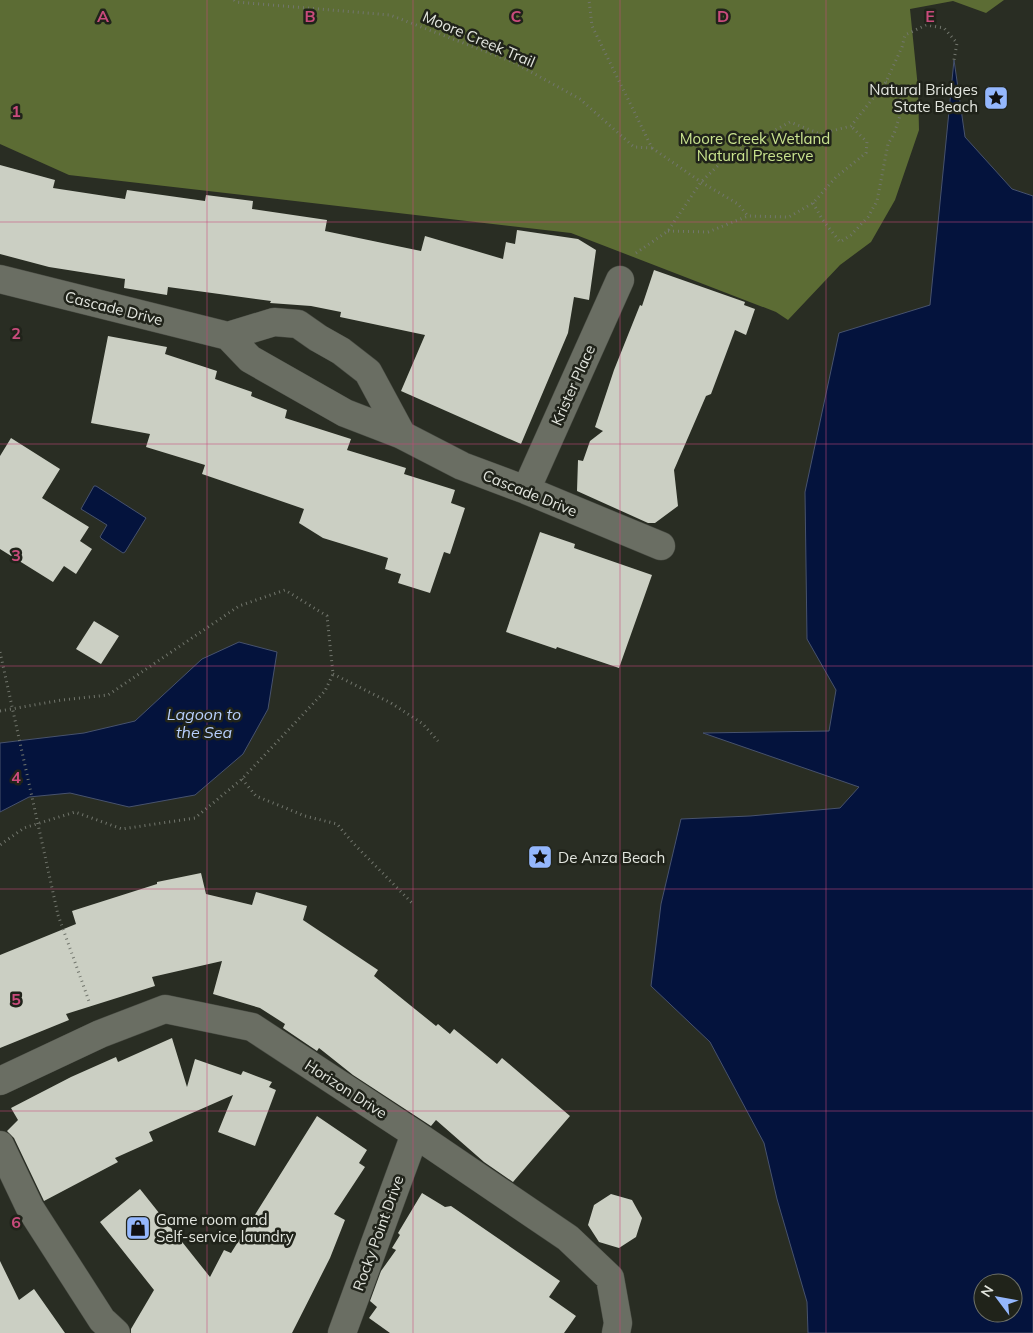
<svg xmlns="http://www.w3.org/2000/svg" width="1033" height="1333" viewBox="0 0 1033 1333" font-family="Mulish,sans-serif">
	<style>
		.forest { fill: #5c6c34 }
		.water { fill: #04133d; stroke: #47526d; fill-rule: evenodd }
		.building { fill: #cbcfc3 }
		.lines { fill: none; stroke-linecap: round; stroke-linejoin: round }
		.minor-casing { stroke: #484b43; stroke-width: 29 }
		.path { stroke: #72766d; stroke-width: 3; stroke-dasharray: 1 4; stroke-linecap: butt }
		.minor { stroke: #6a6e63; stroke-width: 28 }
		.path-bridge { stroke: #72766d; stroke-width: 3; stroke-dasharray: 1 4; stroke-linecap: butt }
		.grid { fill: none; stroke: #ca4b7c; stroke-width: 1; stroke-opacity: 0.55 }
		.labels { text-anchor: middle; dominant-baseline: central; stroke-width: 5; stroke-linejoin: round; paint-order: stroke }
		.street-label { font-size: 15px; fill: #e2e5de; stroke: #20231a }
		.poi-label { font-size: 15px; fill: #e2e5de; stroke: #20231a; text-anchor: start }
		.park-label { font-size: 15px; fill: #cae48f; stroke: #20231a }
		.water-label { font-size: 16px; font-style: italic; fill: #b8cffc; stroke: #20231a }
		.grid-label { font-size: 16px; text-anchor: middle; font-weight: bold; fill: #ca4b7c; stroke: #20231a; stroke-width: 5; stroke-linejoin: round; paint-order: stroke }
	</style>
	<rect width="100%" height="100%" fill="#292d23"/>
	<path class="forest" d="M0 0H1004L986 13 953 1 910 9 918 88 919 130 895 200 871 242 840 265 788 320 776 312 571 233 69 175 0 144Z"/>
	<path class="water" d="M954 60 965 137 1012 189 1033 196V1333H808L807 1302 777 1199 764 1143 710 1042 651 986 661 904 681 819 750 816 840 808 859 787 703 733 829 731 836 690 807 639 805 492 839 333 930 305ZM983 1283H1013V1313H983Z
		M94 486H96L146 518 125 552 123 553 102 539 100 537 107 525 81 509Z
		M239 642 277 652 268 709 243 754 195 795 129 807 70 793 29 797 0 812V743L84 733 135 721 202 659Z"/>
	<path class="building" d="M0 165 55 180 53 188 125 199 127 190 205 201 206 195 253 201 252 209 327 220 325 231 421 251 425 236 503 259 506 242 515 244 517 230 578 239 596 250 589 300 574 297 568 333 521 444 401 391 425 335 340 317 341 312 311 306 270 303 271 301 168 287 167 295 124 288 125 279 49 267 0 254Z
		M654 270 745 302 744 305 755 309 746 335 735 330 711 394 706 396 674 470 678 506 655 523H648L577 491 578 460 583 461 590 441 603 431 595 427 614 370 640 305 642 306Z
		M108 336 167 347 165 354 217 371 215 379 252 392 251 396 287 410 285 418 351 439 347 450 406 468 404 474 455 490 451 503 465 508 450 554 444 552 430 593 398 583 401 574 385 569 388 558 323 538 299 523 304 509 202 474 205 465 146 447 150 434 91 423Z
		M11 438 60 469 42 498 89 527 80 541 92 549 76 574 64 566 53 582 0 549V456Z
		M540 532 575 544 574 548 652 575 619 668 557 647 556 649 506 632Z
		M94 621 119 636 101 664 76 649Z
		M201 873 206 894 252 905 256 892 307 906 303 920 378 970 374 976 436 1026 438 1024 450 1034 454 1029 497 1064 502 1058 570 1116 513 1182 484 1162 436 1120 431 1126 353 1075 319 1048 317 1051 283 1028 285 1024 260 1008 213 994 222 961 152 977 155 986 66 1014 69 1020 0 1048V955L76 924 72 911 157 884V882Z
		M172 1038 187 1087 195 1059 241 1075 243 1071 272 1082 269 1087 276 1090 255 1146 218 1132 233 1095 149 1132 153 1141 115 1158 118 1162 44 1201 14 1138 7 1131 18 1120 11 1108 71 1077 116 1057 118 1062Z
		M317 1116 367 1150 359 1163 365 1167 334 1214 345 1220 330 1258 292 1333H131V1329L154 1290 100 1222 140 1189 210 1277 224 1250 231 1253Z
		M422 1193 445 1207 451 1206 560 1281 549 1297 576 1316 564 1333H390L369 1318 377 1307 370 1301 381 1271 396 1250 392 1248 400 1235 398 1233Z
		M611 1194 632 1200 642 1218 636 1237 619 1248 599 1242 588 1225 594 1205Z
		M0 1261 19 1300 34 1289 65 1333H0Z"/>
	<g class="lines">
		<defs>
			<path id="minor" d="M0 279 228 336 274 322 298 324 318 338 341 351 368 372 402 435
				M228 336 250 359 345 413 402 435 462 466 526 490 661 546
				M526 490 620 280
				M0 1081 100 1034 165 1009 252 1027 415 1134 568 1238 610 1278 618 1323 616 1333
				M0 1145 30 1208 102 1320 116 1333
				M342 1333 415 1134"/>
		</defs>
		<use href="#minor" class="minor-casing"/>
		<path class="path" d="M234 0 236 2 390 15 513 62 580 99 634 147 652 148 592 26 589 0
			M652 148 701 182 738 204 748 216
			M813 203 822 219 840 242 851 235 868 217 877 201 888 144 894 134 903 106 899 98 897 86 886 82
			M668 231 708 232 748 216 789 217 813 203 836 177 866 153 867 142 851 126
			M636 253 668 231 701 182 729 155 790 122 820 134 851 126 886 82 902 47 905 35 926 25 944 28 957 43 954 60
			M333 674 391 703 423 724 438 741
			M0 711 62 700 108 695 239 606 285 590 327 616 333 674 325 691 242 779 195 818 122 829 75 812 24 828 0 845
			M242 779 256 796 305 816 337 824 353 843 413 904
			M58 915 90 1004"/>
		<use href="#minor" class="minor"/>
		<path class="path-bridge" d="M0 652 58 915"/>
	</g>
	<path class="grid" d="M207 0V1333M413 0V1333M620 0V1333M826 0V1333M0 222H1033M0 444H1033M0 666H1033M0 889H1033M0 1111H1033"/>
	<defs>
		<symbol id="sight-square" viewBox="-11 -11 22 22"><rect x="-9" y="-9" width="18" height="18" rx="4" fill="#94b7fd" stroke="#20231a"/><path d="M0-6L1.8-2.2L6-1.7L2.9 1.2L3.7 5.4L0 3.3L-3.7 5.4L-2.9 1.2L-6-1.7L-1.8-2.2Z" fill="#111"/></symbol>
		<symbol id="shop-square" viewBox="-11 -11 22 22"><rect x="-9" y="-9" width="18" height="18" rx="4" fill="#94b7fd" stroke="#20231a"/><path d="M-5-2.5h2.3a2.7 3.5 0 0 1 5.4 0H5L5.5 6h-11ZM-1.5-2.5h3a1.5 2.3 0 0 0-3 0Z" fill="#111"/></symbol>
	</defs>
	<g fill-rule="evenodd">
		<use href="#sight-square" x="982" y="84" width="28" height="28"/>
		<use href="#sight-square" x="526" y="843" width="28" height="28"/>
		<use href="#shop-square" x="124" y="1214" width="28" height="28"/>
	</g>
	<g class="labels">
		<g class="street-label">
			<text transform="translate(479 39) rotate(23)">Moore Creek Trail</text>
			<text transform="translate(114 308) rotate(14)">Cascade Drive</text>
			<text transform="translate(573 385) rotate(-66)">Krister Place</text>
			<text transform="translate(530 493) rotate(22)">Cascade Drive</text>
			<text transform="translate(346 1089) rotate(33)">Horizon Drive</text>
			<text transform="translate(378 1233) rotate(-70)">Rocky Point Drive</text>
		</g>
		<g class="poi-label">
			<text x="978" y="89" text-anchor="end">Natural Bridges<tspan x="978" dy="17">State Beach</tspan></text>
			<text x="558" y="857">De Anza Beach</text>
			<text x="156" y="1219">Game room and<tspan x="156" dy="17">Self-service laundry</tspan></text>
		</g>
		<g class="park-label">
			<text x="755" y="138">Moore Creek Wetland<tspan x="755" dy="17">Natural Preserve</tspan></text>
		</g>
		<g class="water-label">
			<text x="204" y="714">Lagoon to<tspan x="204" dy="18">the Sea</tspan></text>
		</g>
	</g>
	<g class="grid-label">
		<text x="103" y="22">A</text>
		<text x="310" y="22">B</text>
		<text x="516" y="22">C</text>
		<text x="723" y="22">D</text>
		<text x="930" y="22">E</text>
		<text x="16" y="117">1</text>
		<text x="16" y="339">2</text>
		<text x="16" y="561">3</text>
		<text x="16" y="783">4</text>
		<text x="16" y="1005">5</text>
		<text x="16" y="1228">6</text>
	</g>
	<g transform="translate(998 1298) rotate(302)"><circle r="24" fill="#20231a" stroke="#6e7168"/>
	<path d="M0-4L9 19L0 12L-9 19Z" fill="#94b7fd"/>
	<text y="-8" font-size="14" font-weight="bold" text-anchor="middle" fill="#e2e5de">N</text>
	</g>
</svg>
